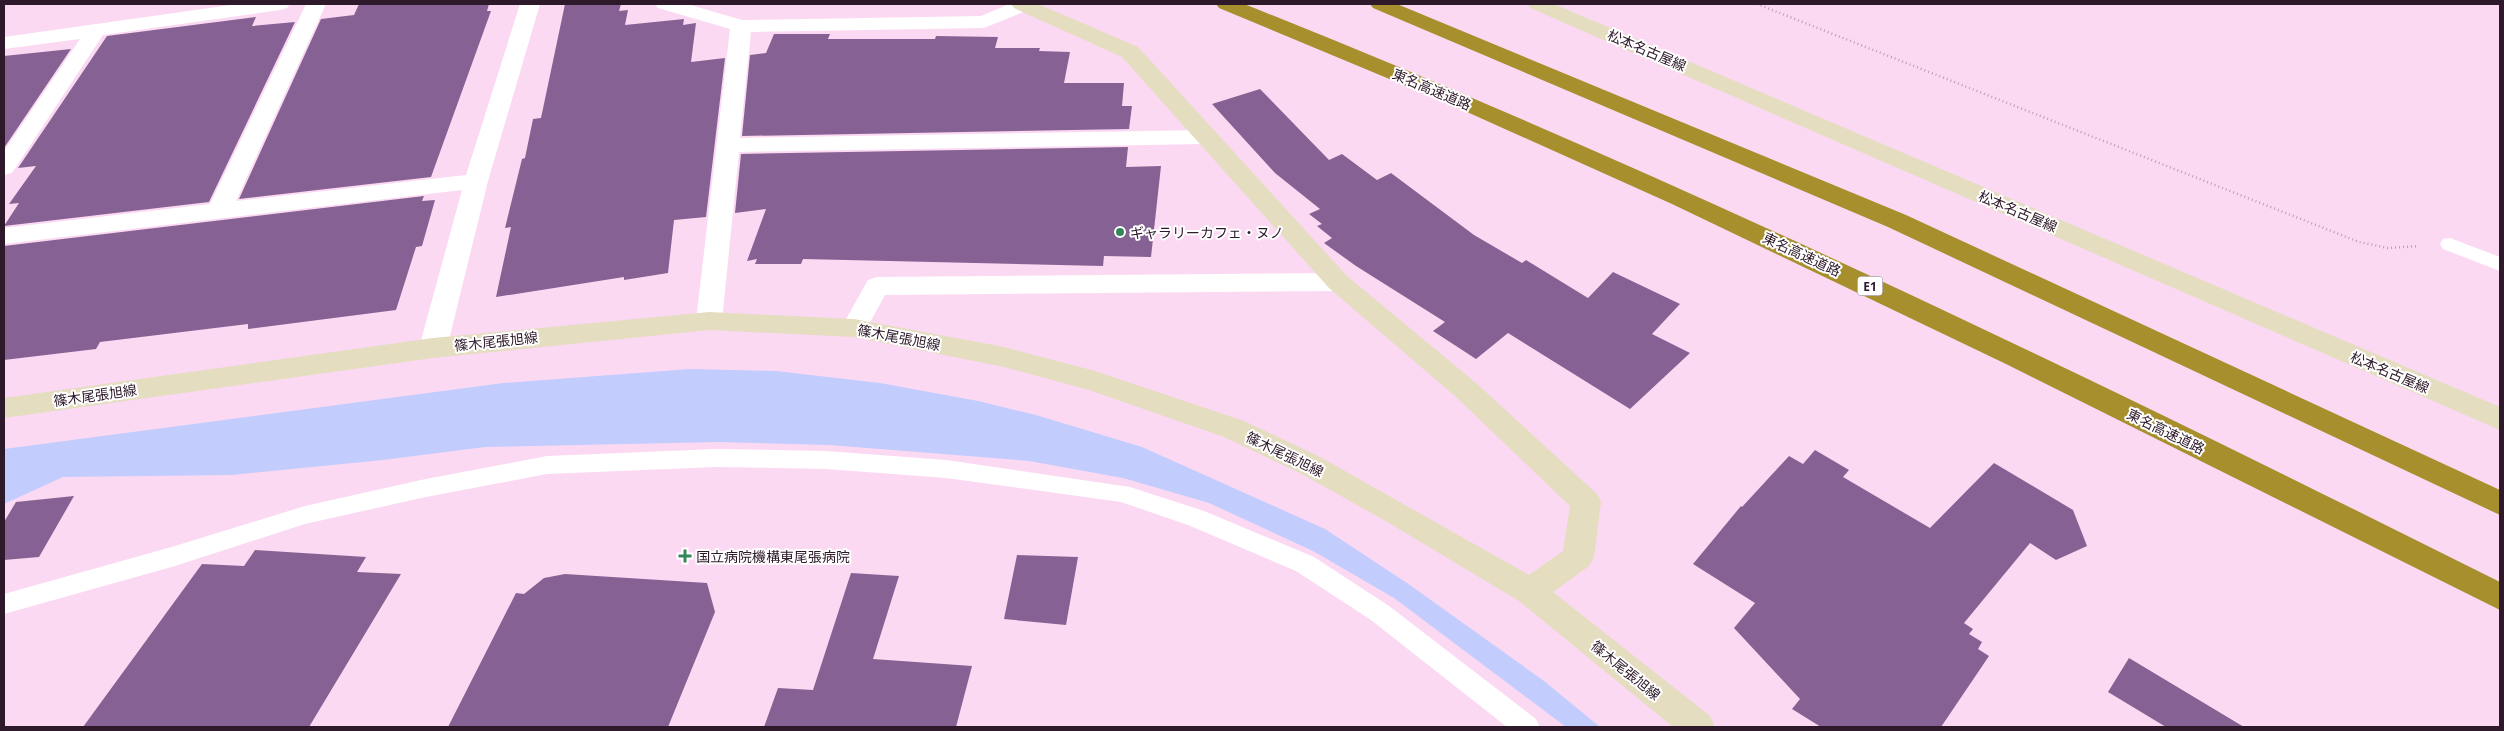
<svg xmlns="http://www.w3.org/2000/svg" width="2504" height="731" viewBox="0 0 2504 731" font-family="'Noto Sans','Noto Sans JP',sans-serif">
	<style>
		.green { fill: #c2cdfe }
		.building { fill: #856293 }
		.lines { fill: none; stroke-linecap: round; stroke-linejoin: round }
		.path { stroke: #bb9eb4; stroke-width: 2.5; stroke-dasharray: 1 3; stroke-linecap: butt }
		.lane { fill: #fff; fill-rule: evenodd }
		.street { fill: #fff; fill-rule: evenodd }
		.secondary { fill: #e4ddc0; fill-rule: evenodd }
		.highway { fill: #a68f2c; fill-rule: evenodd }
		.poi-dot { fill: #338657; stroke: #fff; stroke-width: 2 }
		.labels { text-anchor: middle; dominant-baseline: central; stroke-width: 4; stroke-linejoin: round; paint-order: stroke }
		.shield { fill: #fff; stroke: #6c5e69; stroke-width: 1 }
		.shield-label { font-size: 12px; font-weight: bold; fill: #2d1929 }
		.street-label { font-size: 14px; fill: #2d1929; stroke: #fff }
		.poi-label { font-size: 14px; fill: #2d1929; stroke: #fff; text-anchor: start }
	</style>
	<rect width="100%" height="100%" fill="#fbd9f2"/>
	<path class="green" d="M690 369 776 371 880 383 978 401 1036 415 1142 447 1325 529 1407 583 1544 681 1600 727H1566L1394 598 1313 551 1209 503 1123 478 1029 461 830 445 720 442 485 447 383 460 232 475 63 477 4 504V449L503 383Z"/>
	<path class="building" d="M359 4H489L487 11H491L431 177 239 199 321 19 354 15Z
		M565 4H621L619 11 628 10 625 25 684 19 683 25 696 23 691 62 725 58 706 217 674 220 668 273 624 280V277L496 297 511 227 505 228 522 159 525 158 533 119 541 118Z
		M256 17 252 26 295 22 209 202 4 226 19 203 9 204 36 166 18 168 107 36Z
		M774 34H830L828 39H935L936 36 998 37 995 48H1040L1039 51 1070 52 1064 83H1124L1122 106H1132L1129 129 742 136 750 55 766 53Z
		M71 49 4 148V56Z
		M1260 89 1329 160 1342 154 1377 180 1391 173 1474 235 1522 263 1526 260 1588 298 1613 272 1680 304 1652 334 1690 353 1630 409 1508 333 1476 359 1433 331 1445 322 1356 266 1324 243 1332 238 1317 226 1322 224 1309 214 1320 209 1275 173 1212 104Z
		M1128 147 1126 167 1161 166 1151 257 1104 256 1103 266 803 259 801 264H755L757 259 747 261 766 209 735 213 741 154Z
		M424 196 422 201 435 200 422 246 416 247 396 310 248 329V324L100 342 96 349 4 360V246Z
		M1815 450 1849 470 1843 477 1930 528 1994 463 2073 510 2087 546 2056 560 2030 543 1964 623 1973 629 1969 634 1982 642 1978 649 1989 656 1941 727H1821L1792 709 1800 699 1734 628 1755 603 1693 564 1741 506 1742 507 1789 456 1803 464Z
		M74 496 39 557 4 560V522L16 502Z
		M255 550 366 557 357 572 401 574 309 727H83L202 564 244 566Z
		M1017 555 1078 557 1066 625 1004 619Z
		M851 573 899 576 873 659 972 666 956 727H764L778 688 813 690Z
		M565 574 707 583 715 612 668 727H448L516 593 524 594 544 578Z
		M2129 658 2244 727H2166L2108 692Z"/>
	<g class="lines">
		<path class="path" d="M1757 4 2359 242 2388 248 2418 246"/>
		<path class="lane" d="M2450 238 2500 257V271L2443 249 2440 244 2443 239Z
			M716 449 826 451 946 460 1130 487 1204 511 1314 557 1389 606 1536 719 1540 727H1507L1371 620 1296 571 1188 525 1121 502 946 478 826 469 716 467 547 474 421 498 305 524 175 566 4 614V594L175 546 305 506 421 480 547 456Z"/>
		<path class="street" d="M238 4H290L287 8 280 10 103 35 12 173 4 175V151L80 39 4 49V37Z
			M306 4H326L236 201 466 175 520 4H540L488 181 447 348 443 355 433 358 423 355 419 348 462 190 4 244V228L210 204Z
			M655 4H687L742 20 981 16 1009 4 1034 5 1031 9 984 28 751 32 740 138 1204 130 1212 132 1216 137 1212 142 1204 144 739 152 722 321 718 328 709 330 700 328 696 321 730 29 658 8Z
			M1338 273 1347 276 1351 282 1347 288 1338 291 885 295 863 335 854 337 845 335 841 328 868 280 877 277Z"/>
		<path class="secondary" d="M1011 4H1038L1138 47 1347 276 1476 383 1597 494 1601 502 1594 557 1589 566 1553 592 1710 716 1715 727H1673L1519 601 1384 520 1300 473 1224 437 1089 390 1004 367 854 337 709 330 433 358 4 418V398L433 338 709 312 854 319 1004 347 1095 371 1244 421 1320 457 1529 575 1563 551 1570 506 1456 397 1329 288 1122 57 1014 8Z
			M1527 4H1554L2500 407V430L1530 8Z"/>
		<path class="highway" d="M1216 4H1244C1672 174 2088 376 2500 582V610L2006 364 1672 204 1447 103 1219 8Z
			M1370 4H1397L1906 215 2500 490V515L1888 227 1373 8Z"/>
	</g>
	<g class="poi-dot">
		<circle cx="1120" cy="232" r="5"/>
		<path d="M682.5 548.5h5v5h5v5h-5v5h-5v-5h-5v-5h5z"/>
	</g>
	<g class="labels">
		<rect class="shield" x="1857.5" y="276.5" width="25" height="19" rx="4"/>
		<g class="shield-label">
			<text x="1870" y="286">E1</text>
		</g>
		<g class="street-label">
			<text transform="translate(1647 50) rotate(23)">松本名古屋線</text>
			<text transform="translate(1432 89) rotate(23)">東名高速道路</text>
			<text transform="translate(2018 211) rotate(23)">松本名古屋線</text>
			<text transform="translate(1802 254) rotate(25)">東名高速道路</text>
			<text transform="translate(899 337) rotate(11)">篠木尾張旭線</text>
			<text transform="translate(496 341) rotate(-6)">篠木尾張旭線</text>
			<text transform="translate(2390 372) rotate(23)">松本名古屋線</text>
			<text transform="translate(95 395) rotate(-8)">篠木尾張旭線</text>
			<text transform="translate(2166 431) rotate(26)">東名高速道路</text>
			<text transform="translate(1285 454) rotate(26)">篠木尾張旭線</text>
			<text transform="translate(1626 670) rotate(39)">篠木尾張旭線</text>
		</g>
		<g class="poi-label">
			<text x="1130" y="232">ギャラリーカフェ・ヌノ</text>
			<text x="696" y="556">国立病院機構東尾張病院</text>
		</g>
	</g>
	<rect width="2504" height="731" fill="none" stroke="#2d1929" stroke-width="10"/>
</svg>
